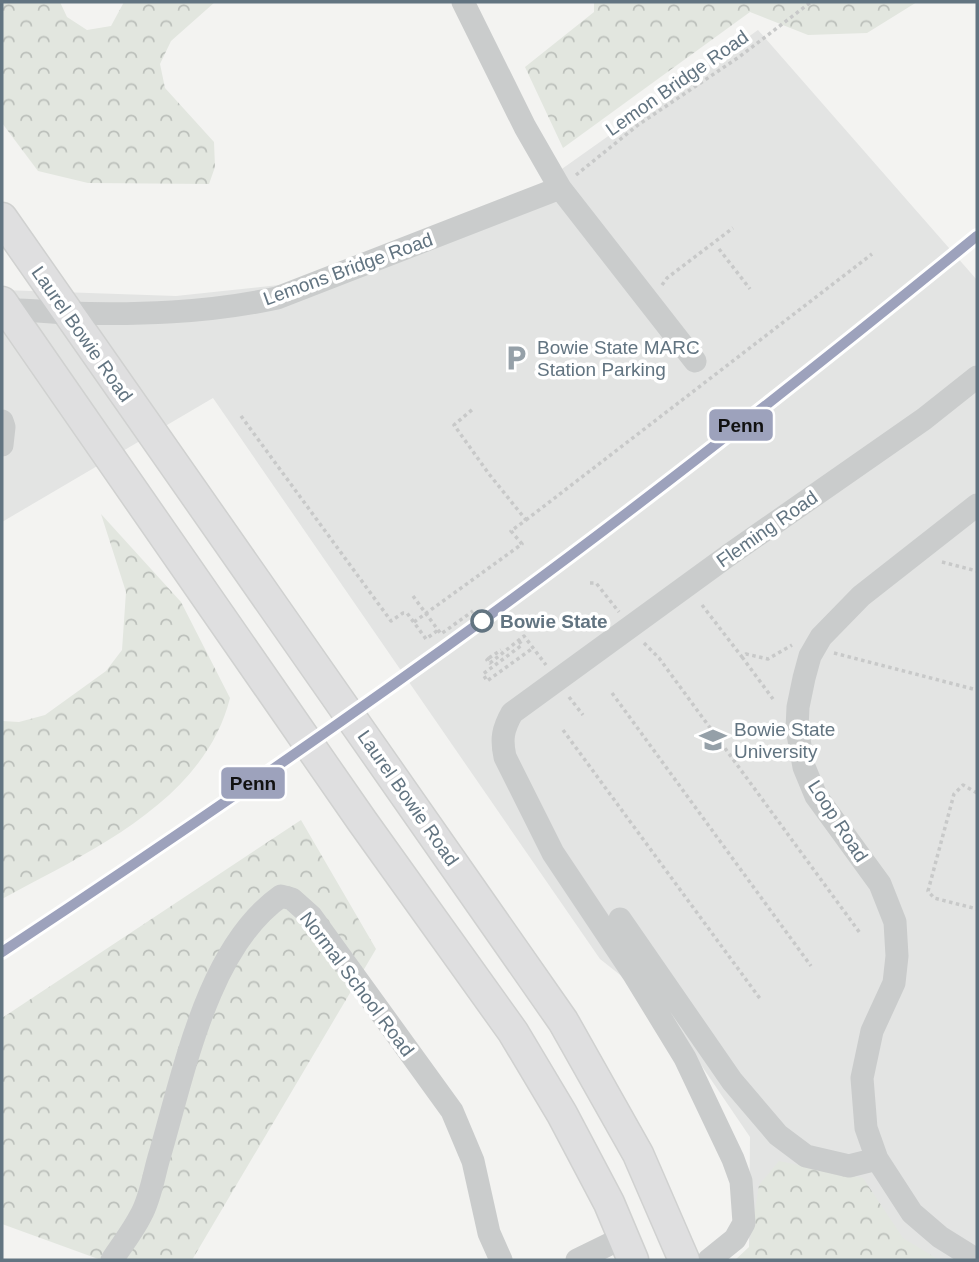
<svg xmlns="http://www.w3.org/2000/svg" width="979" height="1262" viewBox="0 0 979 1262" font-family="Arial,sans-serif">
	<style>
		.built { fill: #e3e4e3 }
		.forest { fill: url(#forest-crowns) }
		.lines { fill: none; stroke-linecap: round; stroke-linejoin: round }
		.major-casing { stroke: #d0d1d0; stroke-width: 33 }
		.path { stroke: #c8c9c9; stroke-width: 3.5; stroke-dasharray: 3.5 3.5; stroke-linecap: butt }
		.minor { stroke: #cacccc; stroke-width: 23 }
		.major { stroke: #dfdfe0; stroke-width: 30 }
		.rail-1-casing { stroke: #fff; stroke-width: 16 }
		.rail-1 { stroke: #9da2bc; stroke-width: 10 }
		.stop-dot { fill: #fff; stroke: #627481; stroke-width: 3.5 }
		.labels { text-anchor: middle; dominant-baseline: central; stroke-width: 7; stroke-linejoin: round; paint-order: stroke }
		.street-label { font-size: 19px; fill: #627481; stroke: #fff }
		.poi-label { font-size: 19px; fill: #627481; stroke: #fff; text-anchor: start }
		.stop-label { font-size: 19px; font-weight: bold; fill: #627481; stroke: #fff; text-anchor: start }
		.line-badge { stroke: #fff; stroke-width: 2.5 }
		.pale-badge-label { font-size: 19px; text-anchor: middle; font-weight: bold; fill: #111 }
	</style>
	<defs>
		<pattern id="forest-crowns" width="20" height="18" patternUnits="userSpaceOnUse" patternTransform="scale(1.75)"><rect width="20" height="18" fill="#e2e6df"/><path d="M2 6a3 3 0 1 1 6 0M12 15a3 3 0 1 1 6 0" fill="none" stroke="#bbbfba"/></pattern>
	</defs>
	<rect width="100%" height="100%" fill="#f3f3f1"/>
	<path class="built" d="M758 30 977 280V1260H745L749 1248 750 1137 663 1009 600 959 213 398 2 522V290L176 296 288 284 535 188Z"/>
	<path class="forest" d="M2 2H60L67 17 87 30 111 26 124 2H215L171 41 160 64 165 88 214 142 215 167 209 184 88 183 38 171 2 123Z
		M594 2H917L867 33 808 35 750 12 563 148 525 67 594 12Z
		M101 514 181 602 230 698C204 802 88 852 2 899V721L19 722 45 715 106 671 122 650 126 592Z
		M301 820 376 949 192 1260H101L2 1224V1018Z
		M779 1161 863 1178 903 1238 939 1260H735L749 1247 759 1185Z"/>
	<g class="lines">
		<defs>
			<path id="major" d="M2 218 563 1021 638 1154 684 1260
				M2 302 362 821 513 1032 562 1114 609 1203 633 1260"/>
		</defs>
		<use href="#major" class="major-casing"/>
		<path class="path" d="M576 175 638 125 739 57 811 2
			M719 249 750 289
			M662 285 667 278 733 228
			M241 416 391 621 403 613H407L426 639 438 630
			M526 520 872 254
			M942 562 977 571
			M590 583H596L619 612
			M413 596 441 634 473 611
			M702 605 742 657 746 654 768 659 792 645
			M414 622 522 544 511 531 526 520 489 474 454 425 473 409
			M519 641 522 645 483 674 487 681 533 648
			M644 643 659 658 860 933
			M834 653 977 690
			M742 657 773 699
			M489 658 487 660 490 663 524 636 546 665
			M489 658 501 650
			M612 693 811 966
			M569 697 583 715
			M563 730 761 1000
			M977 793 963 785 954 794 928 891 934 898 977 909"/>
		<path class="minor" d="M463 2 525 127 560 188 695 361
			M2 310C23 309 45 312 67 313 138 315 207 313 277 298L560 188
			M2 421 4 427 2 445
			M620 919 732 1081 778 1135 806 1156 849 1166 877 1159
			M112 1260C121 1246 133 1231 141 1215 151 1197 154 1173 160 1154 184 1072 208 947 281 896L292 899 311 916 452 1111 473 1161 489 1233 501 1260
			M577 1260 624 1237
			M709 1260 735 1239 744 1223 741 1181 733 1159 685 1058 633 973 553 853 505 757C501 739 503 729 512 713L729 555 924 419 977 377
			M977 1260 940 1237 912 1213 877 1159 866 1128 862 1078 872 1031 894 983 897 956 895 922 880 884 816 796 804 767 797 729 798 707 804 678 810 656 821 637 861 596 977 505"/>
		<use href="#major" class="major"/>
		<defs>
			<path id="rail-1" d="M2 952C170 841 335 728 497 610 661 490 820 364 977 236"/>
		</defs>
		<use href="#rail-1" class="rail-1-casing"/>
		<use href="#rail-1" class="rail-1"/>
	</g>
	<defs>
		<symbol id="parking-bare" viewBox="-9 -9 18 18"><path d="M-3.5-5.5H1a3.5 3.5 0 0 1 0 7H-1V5.5H-3.5ZM-1-3.4V-.6H.8a1.4 1.4 0 0 0 0-2.8Z" fill="#95a0a8" stroke="#fff" stroke-width="2.5" paint-order="stroke"/></symbol>
		<symbol id="university-bare" viewBox="-9 -9 18 18"><path d="M0-5L7-2L0 1L-7-2ZM-4 1L0 2.5L4 1V4Q0 6-4 4Z" fill="#95a0a8" stroke="#fff" stroke-width="2.5" paint-order="stroke"/></symbol>
	</defs>
	<g fill-rule="evenodd">
		<use href="#parking-bare" x="497" y="339" width="38" height="38"/>
		<use href="#university-bare" x="694" y="721" width="38" height="38"/>
	</g>
	<circle class="stop-dot" cx="482" cy="621" r="10"/>
	<g class="labels">
		<g class="street-label">
			<text transform="translate(677 83) rotate(-35)">Lemon Bridge Road</text>
			<text transform="translate(348 269) rotate(-20)">Lemons Bridge Road</text>
			<text transform="translate(82 334) rotate(55)">Laurel Bowie Road</text>
			<text transform="translate(767 529) rotate(-35)">Fleming Road</text>
			<text transform="translate(408 798) rotate(55)">Laurel Bowie Road</text>
			<text transform="translate(838 821) rotate(57)">Loop Road</text>
			<text transform="translate(357 984) rotate(53)">Normal School Road</text>
		</g>
		<g class="poi-label">
			<text x="537" y="347">Bowie State MARC<tspan x="537" dy="22">Station Parking</tspan></text>
			<text x="734" y="729">Bowie State<tspan x="734" dy="22">University</tspan></text>
		</g>
		<g class="stop-label">
			<text x="500" y="621">Bowie State</text>
		</g>
	</g>
	<g class="line-badge">
		<rect x="708" y="408" width="66" height="34" rx="7" fill="#9da2bc"/>
		<rect x="220" y="766" width="66" height="34" rx="7" fill="#9da2bc"/>
	</g>
	<g class="pale-badge-label">
		<text x="741" y="432">Penn</text>
		<text x="253" y="790">Penn</text>
	</g>
	<rect width="979" height="1262" fill="none" stroke="#627481" stroke-width="7"/>
</svg>
